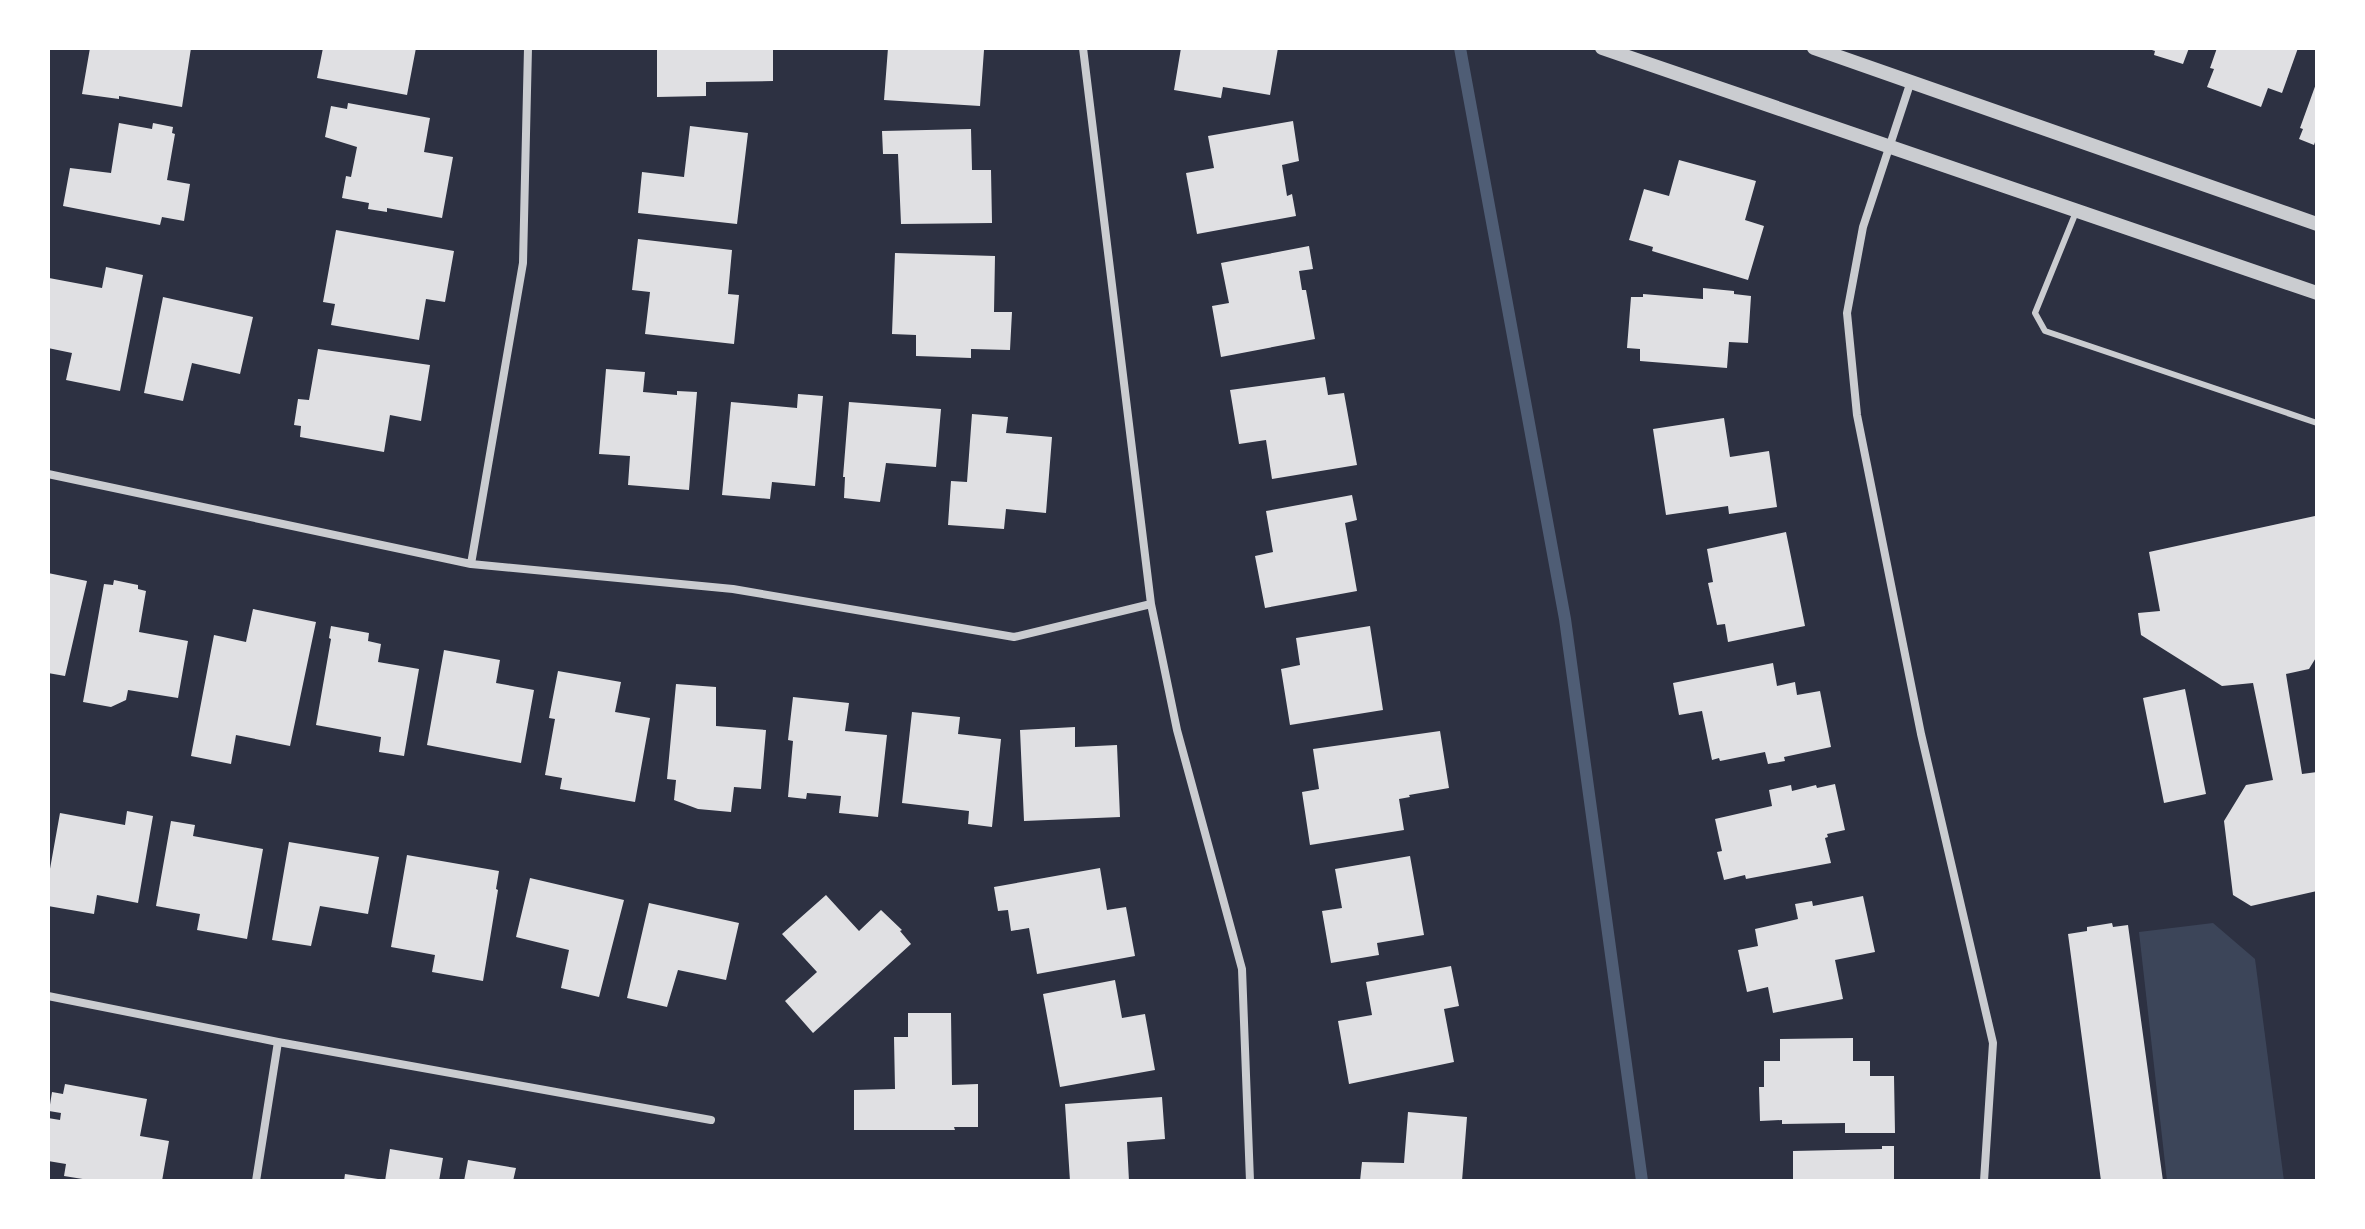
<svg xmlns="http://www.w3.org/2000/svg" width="2365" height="1229" viewBox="0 0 2365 1229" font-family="Figtree,sans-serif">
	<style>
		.green { fill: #3c4559 }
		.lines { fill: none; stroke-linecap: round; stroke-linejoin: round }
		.stream { stroke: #4f5d75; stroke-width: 12 }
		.building { fill: #e0e0e3 }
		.service { stroke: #caccd0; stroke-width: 6 }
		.minor { stroke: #caccd0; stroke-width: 8 }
		.tertiary { stroke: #caccd0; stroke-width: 14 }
	</style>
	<rect width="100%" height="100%" fill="#2d3142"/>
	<path class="green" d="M2213 923 2255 959 2284 1181H2167L2139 932Z"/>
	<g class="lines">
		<path class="stream" d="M1460 48 1565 619 1642 1181"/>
	</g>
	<path class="building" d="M90 48H191L182 107 119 96V99L82 94Z
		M323 48H416L407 95 317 78Z
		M657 48H773V81L706 82V96L657 97Z
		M888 48 984 50 980 106 884 100Z
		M1181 48H1278L1270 95 1223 87 1221 98 1174 90Z
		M2189 48 2183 64 2154 55 2155 51 2149 49Z
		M2217 48H2298L2282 93 2268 88 2261 107 2207 87 2214 69 2210 68Z
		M2317 81V136L2314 145 2299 139 2303 129 2300 128Z
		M348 103 430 118 424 152 453 157 442 218 387 208V212L368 209 369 203 342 198 346 176 351 177 357 147 325 137 331 106 347 109Z
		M1293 121 1299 161 1282 165 1287 196 1292 194 1296 216 1197 234 1186 173 1214 168 1208 136Z
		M119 123 152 129 153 123 173 127 172 133 175 134 167 180 190 184 184 221 162 217 160 225 63 206 70 168 111 173Z
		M690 126 748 133 737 224 638 213 642 172 684 177Z
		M971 129 972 170H991L992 223 901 224 898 154H883L882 131Z
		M1679 160 1756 181 1745 220 1764 226 1748 280 1652 251 1653 247 1629 240 1644 189 1669 196Z
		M336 230 454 251 445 302 426 299 419 340 331 325 335 304 323 302Z
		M638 239 732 250 728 294 739 295 734 344 645 334 650 292 632 290Z
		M1309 246 1313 269 1299 271 1302 290H1306L1315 339 1221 357 1212 306 1229 303 1221 263Z
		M895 253 995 256 994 312H1012L1010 350 971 349V358L916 356V335L892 334Z
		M106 267 143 275 120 391 66 380 72 353 48 348 49 278 102 288Z
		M1703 288 1734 291V294L1751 296 1748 343 1729 342 1727 368 1640 361V349L1627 348 1631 297H1643V294L1703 299Z
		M163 297 253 317 240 374 192 363 183 401 144 393Z
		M318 349 430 365 421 421 390 415 384 452 300 437 301 426 294 425 298 399 309 400Z
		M606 369 645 372 643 392 677 395V391L697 392 689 490 628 485 630 456 599 454Z
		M1325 377 1328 395 1344 393 1357 465 1272 479 1266 440 1239 444 1230 390Z
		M798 394 823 396 815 486 772 482 770 499 722 495 731 402 797 408Z
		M849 402 941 409 936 467 886 463 880 502 844 498 845 477H843Z
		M972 414 1008 417 1006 433 1052 437 1046 513 1006 509 1004 529 948 525 951 481 967 482Z
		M1724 418 1730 457 1769 451 1777 507 1729 514 1728 506 1666 515 1653 429Z
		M1352 495 1357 520 1345 523 1357 591 1265 608 1255 556 1273 552 1266 511Z
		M2315 516 2317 656 2309 669 2286 674 2302 774 2317 772V891L2251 906 2233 895 2224 821 2246 785 2273 780 2253 683 2222 686 2141 635 2138 613 2160 611 2149 552Z
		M1786 532 1805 626 1728 642 1725 624 1717 625 1708 583 1713 582 1707 549Z
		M48 573 87 581 65 676 48 673Z
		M114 580 138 585V589L146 591 139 632 188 641 178 698 128 690 126 700 111 707 83 702 104 584 113 585Z
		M253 609 316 622 290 746 236 735 231 764 191 756 214 635 246 642Z
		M331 626 369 633 368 641 381 644 378 662 419 669 404 756 379 752 381 737 316 725 331 639 329 638Z
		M1370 626 1383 710 1290 725 1281 669 1300 665 1296 638Z
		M444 650 500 660 496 683 534 690 521 763 427 745Z
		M1773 663 1777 686 1795 682 1797 695 1820 691 1831 747 1784 757 1785 761 1768 764 1765 752 1720 761 1719 758 1712 760 1702 711 1679 715 1673 683Z
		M558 671 621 682 615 712 650 718 635 802 560 789 562 778 545 775 555 719 549 718Z
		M676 684 716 687V726L766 730 761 789 734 787 731 812 698 809 674 800 676 780 667 779Z
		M2185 689 2206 794 2164 803 2143 698Z
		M793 697 849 703 845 731 887 735 878 817 839 813 841 796 807 793 806 799 788 797 793 741 788 740Z
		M912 712 960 717 958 734 1001 739 992 827 968 824 969 811 902 803Z
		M1075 727V747L1117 745 1120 817 1024 821 1020 730Z
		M1440 731 1449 788 1409 795 1410 797 1399 799 1404 830 1310 845 1302 792 1319 789 1313 749Z
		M1835 784 1845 830 1827 834 1828 837 1825 838 1831 863 1746 879 1745 875 1724 880 1717 852 1722 851 1715 819 1772 806 1769 790 1791 785 1792 791 1816 785 1817 788Z
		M127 811 153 816 138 903 97 895 94 914 48 906V880L60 813 125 825Z
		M171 821 195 825 193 836 263 849 247 939 197 930 200 914 156 906Z
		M289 842 379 857 368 914 320 906 311 946 272 940Z
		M407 855 499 871 496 889 498 890 483 981 432 972 435 955 391 947Z
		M1410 856 1424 935 1377 943 1379 955 1331 963 1322 911 1342 908 1335 869Z
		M1100 868 1107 910 1126 907 1135 956 1037 974 1029 928 1011 931 1008 910 998 911 994 887Z
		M530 878 624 900 599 997 561 988 569 950 516 937Z
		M826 895 859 931 881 910 902 930 900 931 911 944 813 1033 785 1001 817 972 782 934Z
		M1863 896 1875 952 1835 960 1843 999 1773 1013 1768 987 1747 992 1738 950 1758 946 1755 929 1798 919 1795 904 1812 901 1813 906Z
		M649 903 739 923 726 980 678 970 667 1007 627 998Z
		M2112 923 2113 927 2128 925 2163 1181H2101L2068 934 2087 931V927Z
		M1451 966 1459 1006 1444 1009 1454 1062 1349 1084 1338 1021 1372 1015 1366 982Z
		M1115 980 1122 1018 1145 1014 1155 1070 1060 1087 1043 994Z
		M908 1013H951L952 1085 978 1084V1127H954L955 1130H854V1090L895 1089 894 1037H908Z
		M1853 1038V1061H1870V1076H1894L1895 1133H1845V1123L1782 1124V1120L1760 1121 1759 1087H1764V1061H1780V1039Z
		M65 1084 147 1099 140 1136 169 1141 162 1181H95L64 1176 66 1164 48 1161V1118L60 1120 61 1113 49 1111 52 1092 63 1094Z
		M1162 1097 1165 1139 1127 1142 1129 1181H1070L1065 1104Z
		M1408 1112 1467 1117 1462 1181H1360L1362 1162 1404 1163Z
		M1882 1146H1894V1181H1793V1151L1882 1149Z
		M390 1149 443 1158 439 1181H385Z
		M468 1160 516 1168 513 1181H464Z
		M345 1174 378 1179V1181H344Z"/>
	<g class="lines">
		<path class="service" d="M2076 212 2035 313 2045 331 2317 423"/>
		<path class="minor" d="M1083 48 1151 604 1177 730 1242 969 1250 1181
			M1911 81 1863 227 1847 313 1857 415 1921 734 1993 1043 1984 1181
			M48 474 471 564 733 589 1014 637 1151 604
			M471 564 523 263 528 48
			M48 996 278 1042 711 1120
			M256 1181 278 1042"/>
		<path class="tertiary" d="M1602 48 2317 293
			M1814 48 2317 224"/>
	</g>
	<rect width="2365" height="1229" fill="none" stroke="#ffffff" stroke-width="100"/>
</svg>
